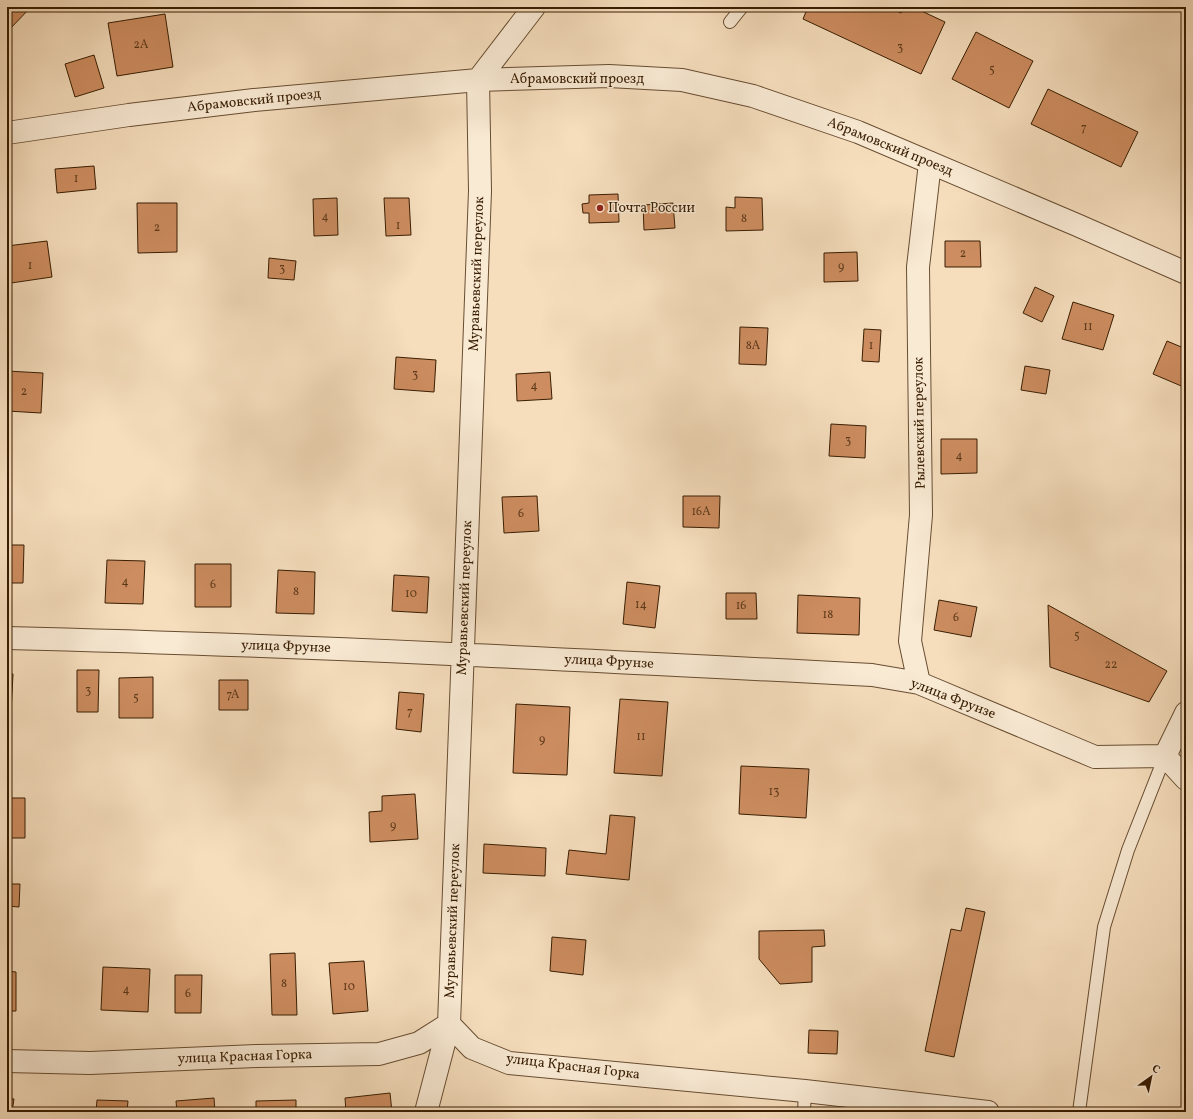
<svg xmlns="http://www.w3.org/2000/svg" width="1193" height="1119" viewBox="0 0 1193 1119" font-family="Vollkorn,serif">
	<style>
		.building { fill: #cd8d60; stroke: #381d02 }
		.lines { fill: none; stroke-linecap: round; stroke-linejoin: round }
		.service-casing { stroke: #684d31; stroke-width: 14 }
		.minor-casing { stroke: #684d31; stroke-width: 24 }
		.tertiary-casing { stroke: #684d31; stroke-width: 24 }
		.service { stroke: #f9ead4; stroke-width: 12 }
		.minor { stroke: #f9ead4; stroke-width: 22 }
		.tertiary { stroke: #f9ead4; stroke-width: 22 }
		.poi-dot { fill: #8f2418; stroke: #f9ead4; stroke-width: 1.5 }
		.labels { text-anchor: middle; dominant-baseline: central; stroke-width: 3; stroke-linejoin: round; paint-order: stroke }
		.number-label { font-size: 12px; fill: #5d391a }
		.street-label { font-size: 14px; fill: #381d02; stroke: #f9ead4 }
		.poi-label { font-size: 14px; fill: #381d02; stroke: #f9ead4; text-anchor: start }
	</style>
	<rect width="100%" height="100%" fill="#f6debd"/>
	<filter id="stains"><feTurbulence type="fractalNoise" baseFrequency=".005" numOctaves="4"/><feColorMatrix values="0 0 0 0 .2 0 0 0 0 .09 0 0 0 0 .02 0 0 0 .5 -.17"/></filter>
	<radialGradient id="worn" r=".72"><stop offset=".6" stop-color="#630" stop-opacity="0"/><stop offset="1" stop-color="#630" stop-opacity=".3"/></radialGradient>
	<path class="building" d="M7 7H31L7 32Z
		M808 7H888L901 13 904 7H913L945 22 921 74 803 19Z
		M165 14 173 67 117 76 108 23Z
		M976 32 1033 61 1009 108 952 79Z
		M94 55 104 88 75 97 65 64Z
		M1048 89 1138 132 1121 167 1031 124Z
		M94 166 96 189 57 193 55 169Z
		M618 194 619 222 589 223V213H583L582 204 589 203V195Z
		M735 197 762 198 763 230 726 231V207L735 208Z
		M337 198 338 235 314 236 313 199Z
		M384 198H409L411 235 386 236Z
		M137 203H177V252L138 253Z
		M673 203 675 228 644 230 643 205Z
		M47 241 52 277 11 283 7 256V246Z
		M945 241H980L981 267H945Z
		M857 252 858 281 824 282V253Z
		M269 258 296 261 294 280 268 278Z
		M1035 287 1054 296 1042 322 1023 313Z
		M1073 302 1114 315 1103 350 1062 339Z
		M740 327 768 328 766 365 739 364Z
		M864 329 881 330 879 362 862 361Z
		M1167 341 1186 349V388L1153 374Z
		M396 357 436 360 434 392 394 389Z
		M1025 366 1050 370 1046 394 1021 390Z
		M7 371 43 373 41 413 7 411Z
		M550 372 552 399 517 401 516 374Z
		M831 424 866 426 865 458 829 456Z
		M941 439H977V473L941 474Z
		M537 496 539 531 504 533 502 497Z
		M683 496H720L719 528 683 527Z
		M7 545H24L23 583H7Z
		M107 560 145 561 143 604 105 603Z
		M195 564H231V607H195Z
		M278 570 315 572 314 614 276 613Z
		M394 575 429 577 427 613 392 611Z
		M627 582 660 586 655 628 623 624Z
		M726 593H756L757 619H726Z
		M798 595 860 598 859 635 797 633Z
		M939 600 977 607 971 637 934 630Z
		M1048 605 1167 671 1149 702 1050 667Z
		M77 670H99L98 712H77Z
		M7 673 13 674 11 713H7Z
		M153 677V718H119V678Z
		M219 680H248V710H219Z
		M399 692 424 694 421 732 396 729Z
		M620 699 668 702 662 776 614 773Z
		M516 704 570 707 567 775 513 773Z
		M741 766 809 769 806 818 739 814Z
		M415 794 418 839 370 842 369 812 382 811V796Z
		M7 798H25V838H7Z
		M610 815 635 817 629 880 566 874 569 850 606 854Z
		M484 844 546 848 545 876 483 873Z
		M7 884H20L19 907 7 906Z
		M966 908 985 912 954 1057 925 1051 951 929 961 931Z
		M824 930 825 946 812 947V982L780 984 759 959V931Z
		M552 937 586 940 583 975 550 971Z
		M295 953 297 1015H272L270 954Z
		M364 961 368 1011 333 1014 329 963Z
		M103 967 150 969 148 1012 101 1010Z
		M7 971 16 972V1011H7Z
		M175 975H202L201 1013H175Z
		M809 1030 838 1031 837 1054 808 1053Z
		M390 1093 392 1112H346L345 1098Z
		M7 1098 14 1099 12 1112H7Z
		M214 1098 215 1112H177L176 1101Z
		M97 1100 128 1101 127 1112H96Z
		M296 1100V1112H256V1101Z"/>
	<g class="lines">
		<defs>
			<path id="service" d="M730 22 742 7
				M804 1112 805 1091
				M1079 1112 1104 927 1128 850 1165 756"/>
			<path id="minor" d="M7 638C296 645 584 660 872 675L919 683 1095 757 1165 756 1186 779
				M919 683 910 641 921 515 918 267 930 163
				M1165 756 1186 713
				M7 1061 90 1063 257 1056 379 1054 419 1043 449 1024 472 1048 509 1063 805 1091 988 1112
				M426 1112 449 1024 480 191 478 80"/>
			<path id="tertiary" d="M478 80 534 7
				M7 133 129 115 254 100 478 80 609 76 682 80 753 96 858 132 1077 225 1186 273"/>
		</defs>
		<use href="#service" class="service-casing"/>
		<use href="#minor" class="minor-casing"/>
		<use href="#tertiary" class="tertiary-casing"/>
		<use href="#service" class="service"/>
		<use href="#minor" class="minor"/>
		<use href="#tertiary" class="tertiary"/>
	</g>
	<circle class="poi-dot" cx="600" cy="208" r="4"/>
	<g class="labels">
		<g class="number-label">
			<text x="141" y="45">2А</text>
			<text x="900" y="48">3</text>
			<text x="992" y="70">5</text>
			<text x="1084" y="128">7</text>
			<text x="76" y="179">1</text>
			<text x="325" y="217">4</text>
			<text x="744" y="219">8</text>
			<text x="398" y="226">1</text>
			<text x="157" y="228">2</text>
			<text x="963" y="254">2</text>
			<text x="30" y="266">1</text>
			<text x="841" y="267">9</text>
			<text x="282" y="269">3</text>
			<text x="1088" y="327">11</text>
			<text x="753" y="346">8А</text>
			<text x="871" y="346">1</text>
			<text x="415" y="375">3</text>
			<text x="534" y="386">4</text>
			<text x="24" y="392">2</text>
			<text x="848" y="441">3</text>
			<text x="959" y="456">4</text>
			<text x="701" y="512">16А</text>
			<text x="521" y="514">6</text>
			<text x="125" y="582">4</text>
			<text x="213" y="585">6</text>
			<text x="296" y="592">8</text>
			<text x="411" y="594">10</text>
			<text x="641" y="605">14</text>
			<text x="741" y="606">16</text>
			<text x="828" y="615">18</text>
			<text x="956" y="618">6</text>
			<text x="1077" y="636">5</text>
			<text x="1111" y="665">22</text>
			<text x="88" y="691">3</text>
			<text x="233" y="695">7А</text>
			<text x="136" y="698">5</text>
			<text x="410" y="712">7</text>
			<text x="641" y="737">11</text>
			<text x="542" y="740">9</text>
			<text x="774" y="792">13</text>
			<text x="393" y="826">9</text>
			<text x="284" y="984">8</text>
			<text x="349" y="987">10</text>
			<text x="126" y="990">4</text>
			<text x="188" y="994">6</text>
		</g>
		<g class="street-label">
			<text x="577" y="79">Абрамовский проезд</text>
			<text transform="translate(254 101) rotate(-6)">Абрамовский проезд</text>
			<text transform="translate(890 147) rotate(22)">Абрамовский проезд</text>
			<text transform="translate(477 274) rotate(-88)">Муравьевский переулок</text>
			<text transform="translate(920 423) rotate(-91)">Рылевский переулок</text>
			<text transform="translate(465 598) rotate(-88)">Муравьевский переулок</text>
			<text transform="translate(286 647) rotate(2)">улица Фрунзе</text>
			<text transform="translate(609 662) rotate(3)">улица Фрунзе</text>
			<text transform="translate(953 699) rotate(21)">улица Фрунзе</text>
			<text transform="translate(453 921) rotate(-88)">Муравьевский переулок</text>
			<text transform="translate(245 1057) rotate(-2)">улица Красная Горка</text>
			<text transform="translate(573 1067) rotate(7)">улица Красная Горка</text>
		</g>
		<g class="poi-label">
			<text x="608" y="208">Почта России</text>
		</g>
	</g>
	<rect width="1193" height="1119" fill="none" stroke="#f6debd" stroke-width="24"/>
	<rect x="8" y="8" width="1177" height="1103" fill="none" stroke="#381d02" stroke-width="2"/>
	<rect x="12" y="12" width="1169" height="1095" fill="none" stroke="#381d02"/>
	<g transform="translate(1151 1077) rotate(33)" stroke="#f9ead4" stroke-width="3" paint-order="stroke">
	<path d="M0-3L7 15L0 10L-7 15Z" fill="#381d02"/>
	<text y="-6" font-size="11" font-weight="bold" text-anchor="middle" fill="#381d02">С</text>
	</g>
	<rect width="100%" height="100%" filter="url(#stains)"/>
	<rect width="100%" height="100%" fill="url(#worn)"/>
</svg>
